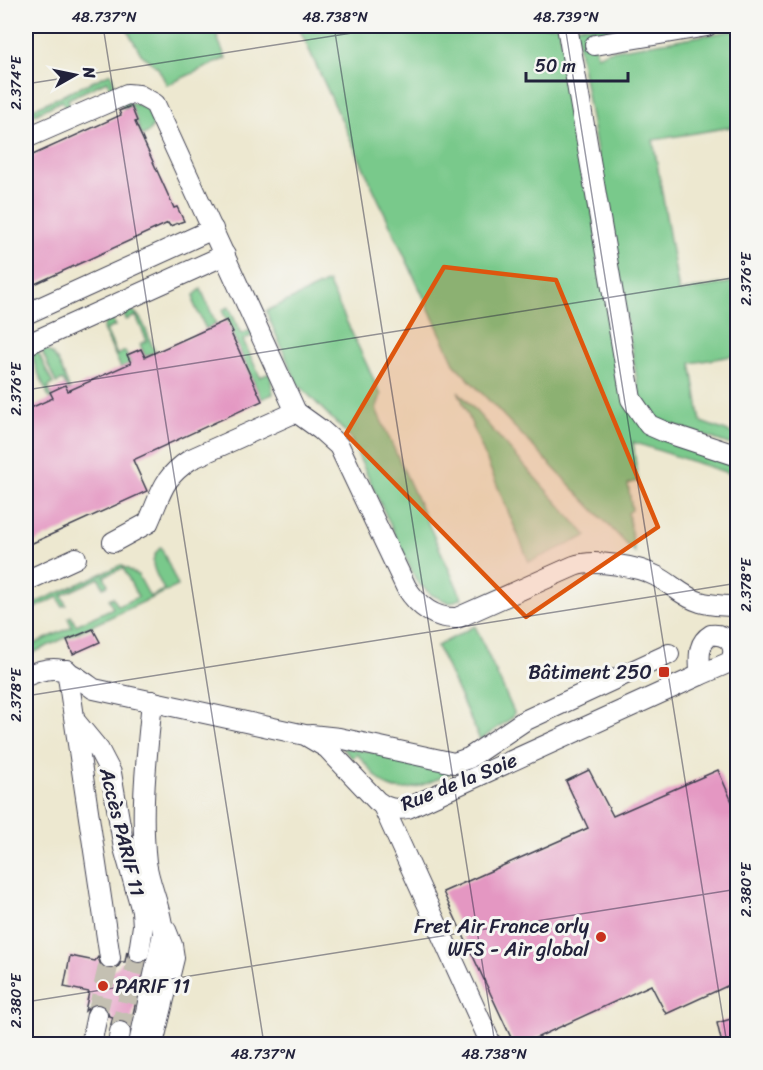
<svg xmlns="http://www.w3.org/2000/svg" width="763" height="1070" viewBox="0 0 763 1070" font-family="Sriracha,sans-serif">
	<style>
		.green { fill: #79c98b; stroke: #4e7663; stroke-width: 1.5 }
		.building { fill: #e497c2 }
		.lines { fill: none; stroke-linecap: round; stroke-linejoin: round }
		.minor-tunnel { stroke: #c4c0b2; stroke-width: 20; stroke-dasharray: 20 10; stroke-linecap: butt }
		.minor-casing { stroke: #404051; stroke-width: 22 }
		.minor { stroke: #fff; stroke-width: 20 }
		.marked { fill: #de560e; fill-opacity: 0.2; stroke: #de560e; stroke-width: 4.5; stroke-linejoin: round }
		.ticks { fill: none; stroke: #22223b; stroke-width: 1.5; stroke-opacity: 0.45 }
		.poi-dot { fill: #c8321e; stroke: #f6f6f2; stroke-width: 2 }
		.labels { text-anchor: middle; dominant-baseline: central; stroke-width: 6; stroke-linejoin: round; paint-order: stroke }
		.poi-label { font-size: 20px; fill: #22223b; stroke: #f6f6f2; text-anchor: end }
		.street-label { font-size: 20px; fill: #22223b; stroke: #f6f6f2 }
		.neatline { fill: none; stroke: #22223b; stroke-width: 2 }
		.ticks-label { font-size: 15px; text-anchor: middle; fill: #22223b }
	</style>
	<rect width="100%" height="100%" fill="#f6f6f2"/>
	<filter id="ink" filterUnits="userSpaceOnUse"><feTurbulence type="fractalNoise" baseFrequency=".0167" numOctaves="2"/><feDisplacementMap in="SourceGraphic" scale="12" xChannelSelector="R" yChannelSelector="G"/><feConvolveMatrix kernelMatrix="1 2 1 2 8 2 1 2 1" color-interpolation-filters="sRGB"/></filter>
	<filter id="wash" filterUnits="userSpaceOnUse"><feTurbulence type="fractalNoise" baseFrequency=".008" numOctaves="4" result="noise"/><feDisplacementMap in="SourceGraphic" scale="24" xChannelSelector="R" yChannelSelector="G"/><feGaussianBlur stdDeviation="1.35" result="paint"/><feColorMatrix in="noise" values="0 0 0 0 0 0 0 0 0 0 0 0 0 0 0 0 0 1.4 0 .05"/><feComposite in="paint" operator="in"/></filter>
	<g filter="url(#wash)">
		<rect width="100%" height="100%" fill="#ede8d0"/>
		<g class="green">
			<path d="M125 26H237L216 35 226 58 167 85 158 68 141 54Z"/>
			<path d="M298 26H559L628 406 737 463V476L633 442 638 481 628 484 632 510 628 513 635 553 455 365Z"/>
			<path d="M575 26H661L594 38 597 56 609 51 737 30V126L653 140 679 292 737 281V355L691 363 701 422 737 435V447L657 419 640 397Z"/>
			<path d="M111 73 114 84 111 91 107 81 68 99 71 109 67 111 62 101 26 118V112Z"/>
			<path d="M124 101 146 107 154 124 149 132 142 136 131 106 124 108 121 102Z"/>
			<path d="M328 282 381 395 376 409 462 598 450 603 432 595 417 582 349 436 297 383 266 311Z"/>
			<path d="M201 289 216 324 206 329 194 304V295Z"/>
			<path d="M229 307 241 334 251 330 253 335 243 340 260 377 270 373 273 394 261 399 222 310Z"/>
			<path d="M131 310C144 316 149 340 155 352L145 357 140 344 147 341 136 316 126 320 122 311Z"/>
			<path d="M111 316 115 326 106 330 117 355 125 351 131 363 121 368 103 329 106 320Z"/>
			<path d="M41 349C57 348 64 377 70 390L68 391 63 380 56 383Z"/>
			<path d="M37 350 53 384 48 387 53 398 50 399 35 366 33 356Z"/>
			<path d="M458 391 587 536 529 562Z"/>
			<path d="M161 547 178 586 26 656V648L30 646 26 637 30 635 34 644 72 627 68 618 71 616 76 625 113 608 109 599 113 597 118 606 138 597 123 568 104 576 108 585 103 587 99 578 62 595 66 605 62 606 58 597 26 612V607L121 565 138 575 150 597 164 590C157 574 145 562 161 547Z"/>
			<path d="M475 626 514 712 513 717 480 740 437 646Z"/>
			<path d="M341 747 464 766C445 775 408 797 389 787 379 783 365 762 357 754L352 758Z"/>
		</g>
		<g id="blocks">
			<g class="building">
				<path d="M131 106 137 121 135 122 174 208 177 207 184 221 170 226 168 223 26 288V158L121 115 119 111Z"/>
				<path d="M227 320 233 332 231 333 262 401 133 460 147 491 26 546V410L53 398 50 392 65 385 68 391 131 363 127 355 141 349 145 357Z"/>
				<path d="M93 629 100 642 73 654 67 640Z"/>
				<path d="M589 770 613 816 718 770 733 804 738 801V981L666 1014 651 985 523 1044H514L443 892 588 828 566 781Z"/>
				<path d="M127 951 128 957 132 962 138 964 145 962 130 1027 121 1020 111 1024 113 1017 109 1016 105 1006 100 1003 93 1004 85 1011 89 992 64 987 70 956 95 961 98 957 101 966 111 970 118 967 121 962H125Z"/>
				<path d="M738 1017V1044H722L717 1023Z"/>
			</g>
		</g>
	</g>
	<g filter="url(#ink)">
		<use href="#blocks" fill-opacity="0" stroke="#404051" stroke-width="1.5"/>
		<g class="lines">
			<g class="minor-tunnel">
				<path d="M97 1015 110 958"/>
				<path d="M120 1032 139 952"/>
			</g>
			<g class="minor-casing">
				<g id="minor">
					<path d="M567 26 631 399 649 425 665 432 738 456"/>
					<path d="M595 45 707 26"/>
					<path d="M26 138 127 94 139 95 155 104 296 412"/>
					<path d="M26 314 213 229"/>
					<path d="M26 345 225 255"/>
					<path d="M113 542 148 523C162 493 161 479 191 459L296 412 321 430 339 446 406 587C418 606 434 619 457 618L574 566C593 559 638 566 656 576 672 584 683 597 700 602 712 606 725 605 738 607"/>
					<path d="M26 581 76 558"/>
					<path d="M711 635C728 633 739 647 730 662L700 675C700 659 696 644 711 635Z"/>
					<path d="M67 670 110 958"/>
					<path d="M26 676C58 662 67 670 94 689L305 735 327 748 377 801C387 809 395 810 408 808L700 675"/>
					<path d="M75 721 99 750 111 773 124 848 142 911 143 926 139 952"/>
					<path d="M311 735 339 738 454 763 469 758 524 721 669 654"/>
					<path d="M383 806 491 1044"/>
					<path d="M91 1044 97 1015"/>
					<path d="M118 1044 120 1032"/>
					<path d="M139 1044 163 934C162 909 149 886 146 862 140 808 147 755 152 701"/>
					<path d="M153 1044 174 958 172 945 166 930"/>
				</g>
			</g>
			<use href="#minor" class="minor"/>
		</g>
	</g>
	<path class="marked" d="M444 267 556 280 658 527 526 617 346 434Z"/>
	<path class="ticks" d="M103 26 264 1044M334 26 495 1044M565 26 727 1044M26 84 397 26M26 390 738 277M26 696 738 583M26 998 33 1044M26 1002 738 889"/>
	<g class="poi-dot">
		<rect x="658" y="666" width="12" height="12" rx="3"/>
		<circle cx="601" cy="937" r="6"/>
		<circle cx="103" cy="986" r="6"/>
	</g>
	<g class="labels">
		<g class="poi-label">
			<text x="652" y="672">Bâtiment 250</text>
			<text x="589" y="926">Fret Air France orly<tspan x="589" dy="23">WFS - Air global</tspan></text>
			<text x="115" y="986" text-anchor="start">PARIF 11</text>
		</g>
		<g class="street-label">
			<text transform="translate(459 782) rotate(-22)">Rue de la Soie</text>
			<text transform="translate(122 832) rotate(76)">Accès PARIF 11</text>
		</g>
	</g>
	<rect width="763" height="1070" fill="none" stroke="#f6f6f2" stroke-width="66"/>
	<g transform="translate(75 75) rotate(81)" stroke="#f6f6f2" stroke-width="4.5" paint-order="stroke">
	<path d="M0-4.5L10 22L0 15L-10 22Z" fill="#22223b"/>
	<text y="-9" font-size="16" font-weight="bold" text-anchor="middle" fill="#22223b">N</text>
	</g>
	<path d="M526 72v9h102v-9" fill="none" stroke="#22223b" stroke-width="3"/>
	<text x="535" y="72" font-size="18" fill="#22223b" stroke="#f6f6f2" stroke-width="4.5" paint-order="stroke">50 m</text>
	<rect x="33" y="33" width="697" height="1004" class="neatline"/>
	<g class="ticks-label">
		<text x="104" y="22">48.737°N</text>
		<text x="335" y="22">48.738°N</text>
		<text x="566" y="22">48.739°N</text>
		<text transform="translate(16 83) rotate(-90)" y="5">2.374°E</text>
		<text transform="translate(746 279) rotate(-90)" y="5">2.376°E</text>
		<text transform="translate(16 389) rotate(-90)" y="5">2.376°E</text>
		<text transform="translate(746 585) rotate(-90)" y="5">2.378°E</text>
		<text transform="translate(16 695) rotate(-90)" y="5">2.378°E</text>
		<text transform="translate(746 890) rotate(-90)" y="5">2.380°E</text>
		<text transform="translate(16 1001) rotate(-90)" y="5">2.380°E</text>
		<text x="263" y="1059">48.737°N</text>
		<text x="494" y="1059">48.738°N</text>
	</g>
</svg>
